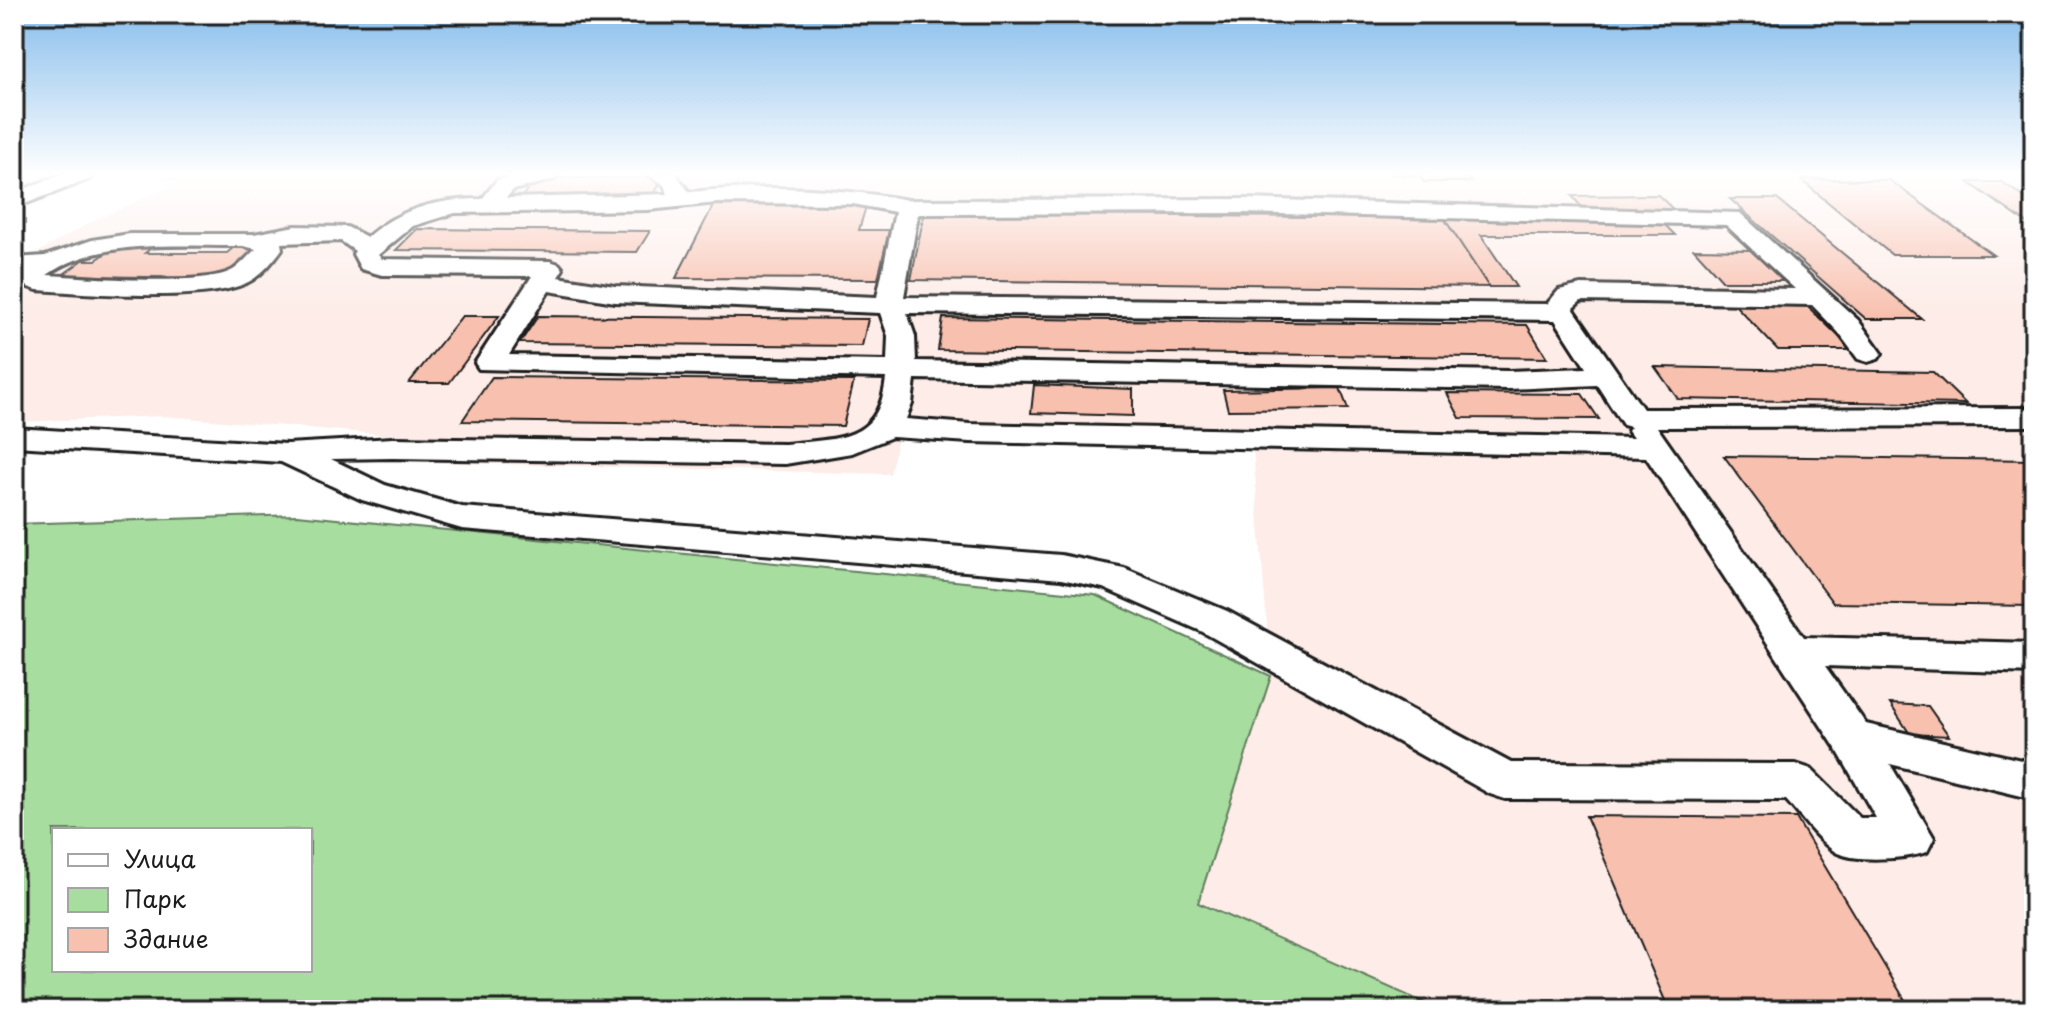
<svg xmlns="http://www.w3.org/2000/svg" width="2048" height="1024" viewBox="0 0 2048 1024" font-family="'Playpen Sans',sans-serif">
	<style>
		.built { fill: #fdece7 }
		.green { fill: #a7dd9f; stroke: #627c5e; stroke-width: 2; fill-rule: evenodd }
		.building { fill: #f8c0ae; stroke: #1c1c1c; stroke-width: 2 }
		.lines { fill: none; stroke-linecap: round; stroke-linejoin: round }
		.minor-casing { stroke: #1c1c1c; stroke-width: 6 }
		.minor { fill: #fff; fill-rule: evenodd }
	</style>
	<rect width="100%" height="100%" fill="#fff"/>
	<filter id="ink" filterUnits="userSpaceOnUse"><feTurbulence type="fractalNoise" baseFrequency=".0125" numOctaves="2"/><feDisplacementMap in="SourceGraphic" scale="16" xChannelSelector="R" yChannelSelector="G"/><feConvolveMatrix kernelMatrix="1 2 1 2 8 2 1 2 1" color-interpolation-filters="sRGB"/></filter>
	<g filter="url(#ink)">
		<path class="built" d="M150 174H2034V1010H1441L1198 902 1271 676 1253 448 899 434 890 474 384 461 402 436 164 416 14 422V266L89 223 178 183Z"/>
		<path class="green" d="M297 515 1095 595 1271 676 1198 903 1441 1010H14V524ZM54 830H310V970H54Z"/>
		<g class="building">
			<path d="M1391 174H1465L1471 182H1424L1420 176Z"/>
			<path d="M663 177 652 198 520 199 536 178Z"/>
			<path d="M1800 179 1889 180 1993 255H1892Z"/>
			<path d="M1968 182H2002L2034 204V228Z"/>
			<path d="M1658 195 1673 209 1584 210 1572 196Z"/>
			<path d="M1730 199H1777L1922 319H1866Z"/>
			<path d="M715 202 867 203 859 230H889L878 279 676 278Z"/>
			<path d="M924 214 1444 218 1489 287 911 280Z"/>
			<path d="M1444 218H1658L1675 235H1481L1516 287H1489Z"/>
			<path d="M417 229 650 231 637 252 396 250Z"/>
			<path d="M118 245H155L145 253H227L234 247 264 248 230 278 61 276 83 260H96Z"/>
			<path d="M1694 249 1751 250 1783 281H1723Z"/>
			<path d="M1734 304H1805L1853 350H1778Z"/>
			<path d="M462 316H499L449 383H409Z"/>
			<path d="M538 316 868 319 862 346 520 343Z"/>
			<path d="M943 318 1527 325 1547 358 938 350Z"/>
			<path d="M1655 367 1933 372 1966 404 1678 399Z"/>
			<path d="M492 377 854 381 843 426 462 421Z"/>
			<path d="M1034 385 1133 389V416L1031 413Z"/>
			<path d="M1340 388 1348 409 1228 410 1223 390Z"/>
			<path d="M1447 393 1582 394 1599 419 1460 418Z"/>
			<path d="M1724 456 2034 460V606L1833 603Z"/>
			<path d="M1890 704 1928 706 1949 736 1910 734Z"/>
			<path d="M1586 816 1796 818 1911 1010H1669Z"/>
		</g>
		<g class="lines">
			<g class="minor-casing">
				<g id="minor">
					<path d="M62 174H93L90 179 14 208V193Z"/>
					<path d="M521 174H558L555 179 513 190 506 198 668 194 664 185 648 174H676L689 192C762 185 837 187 908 200L1245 199 1740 213 1858 320 1882 353 1878 359 1868 362 1858 359 1838 332 1812 305 1581 301 1573 308 1643 409 2034 408V426L1657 427 1804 637 2034 643V673L1825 666 1866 724 2034 763V799L1890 764 1934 838 1927 852C1907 859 1852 863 1834 851 1816 839 1800 815 1786 800L1505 799 1490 794 1201 631 1103 588 1061 579 462 529 362 500 281 462 14 446V428L287 444 393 438 785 444C839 438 879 443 886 378L479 369 475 363 532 276 382 275 361 269 353 254 355 251 341 241 281 243 282 249C275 259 263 273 252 280 215 304 84 293 37 290L28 287 20 279 22 273 14 274V258L45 256 92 240 130 234H254L295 226 347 227 367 237C400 208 439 199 482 199L497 180ZM717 203 853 204 895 212 877 297 615 286 558 277 563 269 559 264 550 261 382 259 378 255 413 226 455 213 648 210ZM1245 213 1726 225 1795 289 1581 285 1559 290 1547 304 904 297 918 214ZM243 246 256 249C249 255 241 265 233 270 203 287 85 277 47 275 101 237 181 247 243 246ZM549 291 615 302 880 313 888 336 887 361 509 355ZM907 313 1555 320 1586 368 1508 371 916 361 915 336ZM915 379 1508 389 1597 385 1623 425 1631 427 1628 431 1633 438 970 424 906 419 912 404ZM892 437 970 442 1646 457 1837 750 1876 818H1860L1811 769 1796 764 1511 763 1227 611 1124 568 1061 555 462 507 385 485 331 459 393 458 785 464 852 453Z"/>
				</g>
			</g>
			<use href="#minor" class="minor"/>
		</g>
	</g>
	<linearGradient id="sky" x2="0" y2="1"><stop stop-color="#85bceb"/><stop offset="0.55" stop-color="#fff"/><stop offset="1" stop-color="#fff" stop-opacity="0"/></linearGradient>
	<rect width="2048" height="317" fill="url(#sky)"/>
	<rect width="2048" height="1024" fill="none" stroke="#fff" stroke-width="48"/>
	<rect x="24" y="24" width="2000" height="976" fill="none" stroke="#1c1c1c" stroke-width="3" filter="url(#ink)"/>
	<rect x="52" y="828" width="260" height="144" fill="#ffffff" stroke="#a4a4a4" stroke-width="2"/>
	<rect x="68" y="854" width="40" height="12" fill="#ffffff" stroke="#a4a4a4" stroke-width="2"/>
	<text x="124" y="868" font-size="24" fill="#1c1c1c">Улица</text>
	<rect x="68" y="888" width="40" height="24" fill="#a7dd9f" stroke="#a4a4a4" stroke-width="2"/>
	<text x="124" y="908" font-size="24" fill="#1c1c1c">Парк</text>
	<rect x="68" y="928" width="40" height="24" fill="#f8c0ae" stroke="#a4a4a4" stroke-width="2"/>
	<text x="124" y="948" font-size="24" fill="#1c1c1c">Здание</text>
</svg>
